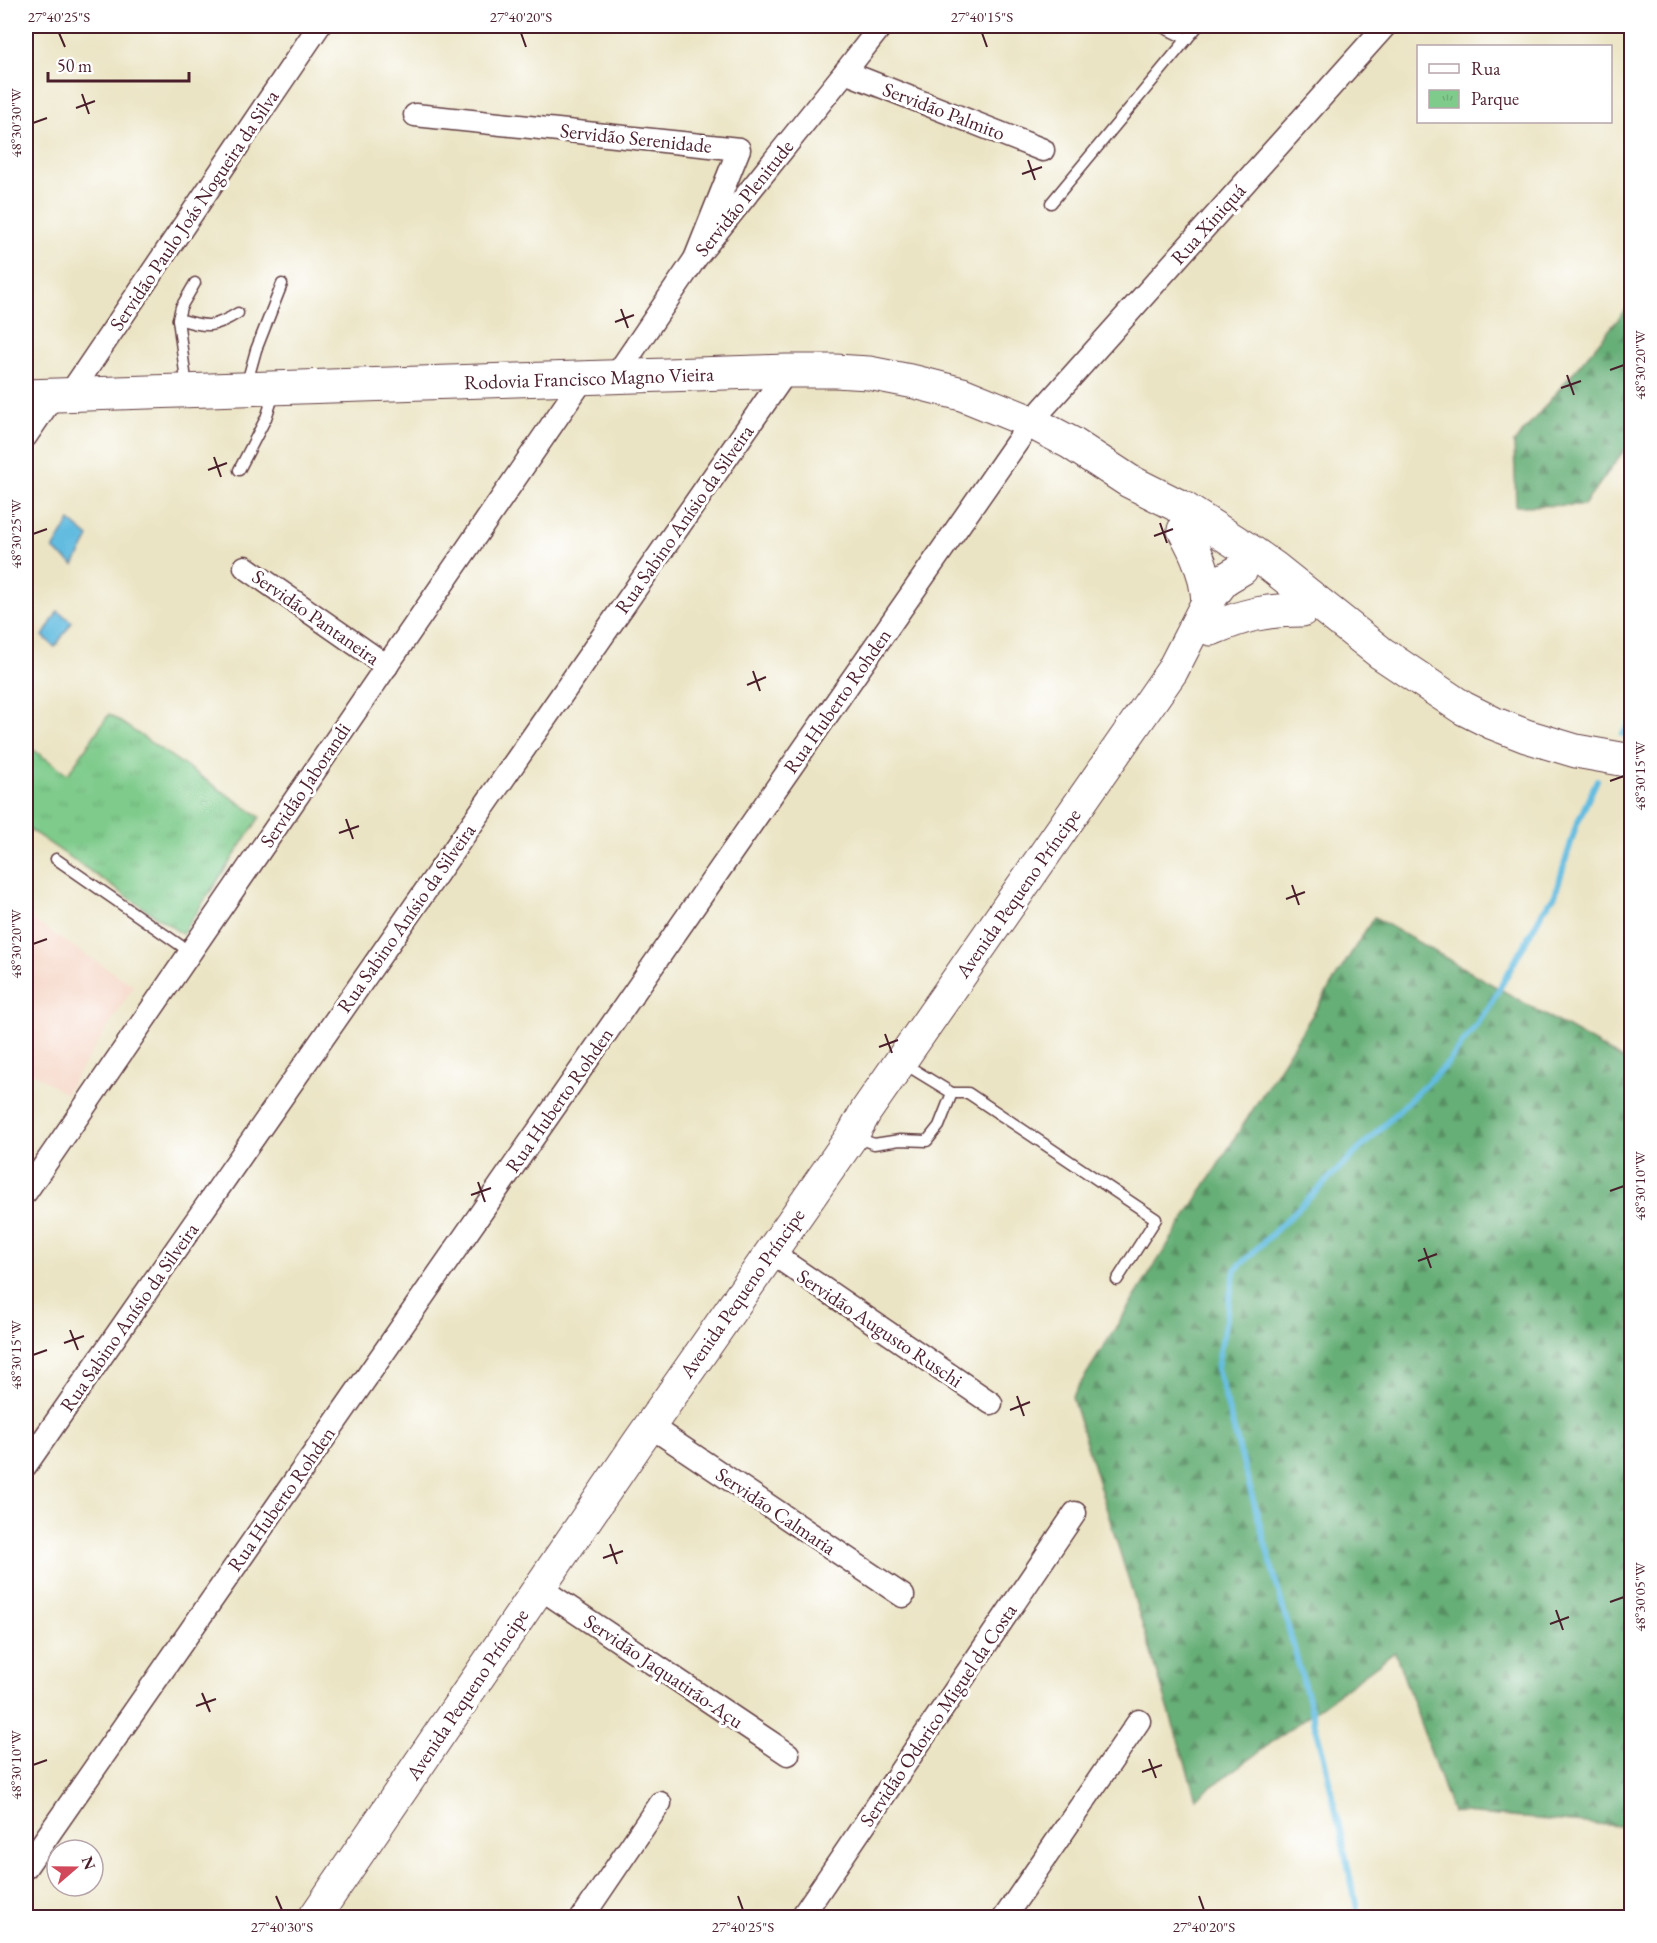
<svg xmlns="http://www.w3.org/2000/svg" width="1657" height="1943" viewBox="0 0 1657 1943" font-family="'EB Garamond',serif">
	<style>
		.built { fill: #f5d3c2 }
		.forest { fill: url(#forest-firs); stroke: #586751; stroke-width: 1.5 }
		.park { fill: url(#park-tufts); stroke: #64755b; stroke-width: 1.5 }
		.water { fill: #62bce0; stroke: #566e86; stroke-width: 1.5 }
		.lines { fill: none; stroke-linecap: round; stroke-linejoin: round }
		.stream { stroke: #62bce0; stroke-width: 6 }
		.lane-casing { stroke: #623d42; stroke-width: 13 }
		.street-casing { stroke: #623d42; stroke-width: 25 }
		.secondary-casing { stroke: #623d42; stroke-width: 34 }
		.primary-casing { stroke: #623d42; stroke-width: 35 }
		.lane { stroke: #fff; stroke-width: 10 }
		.street { stroke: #fff; stroke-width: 22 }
		.secondary { stroke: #fff; stroke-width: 32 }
		.primary { stroke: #fff; stroke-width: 33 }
		.ticks { fill: none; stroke: #4a1f2b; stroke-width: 2 }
		.labels { text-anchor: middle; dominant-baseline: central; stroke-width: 6; stroke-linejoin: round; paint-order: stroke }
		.street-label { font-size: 20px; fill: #4a1f2b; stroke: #fff }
		.neatline { fill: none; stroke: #4a1f2b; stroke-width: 2 }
		.ticks-label { font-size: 15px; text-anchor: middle; fill: #4a1f2b }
	</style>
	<defs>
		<pattern id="forest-firs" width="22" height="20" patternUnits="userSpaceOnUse" patternTransform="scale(1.5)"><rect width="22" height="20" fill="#66af77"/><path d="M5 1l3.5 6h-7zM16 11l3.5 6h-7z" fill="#568e62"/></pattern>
		<pattern id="park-tufts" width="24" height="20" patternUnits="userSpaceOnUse" patternTransform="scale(1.5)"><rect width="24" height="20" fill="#7ecb8b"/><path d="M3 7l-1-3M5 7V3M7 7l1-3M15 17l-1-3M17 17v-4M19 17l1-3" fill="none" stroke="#6eae78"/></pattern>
	</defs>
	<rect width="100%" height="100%" fill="#fff"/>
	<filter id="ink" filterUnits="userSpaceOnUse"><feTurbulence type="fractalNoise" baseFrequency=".0167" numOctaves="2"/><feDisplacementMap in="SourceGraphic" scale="12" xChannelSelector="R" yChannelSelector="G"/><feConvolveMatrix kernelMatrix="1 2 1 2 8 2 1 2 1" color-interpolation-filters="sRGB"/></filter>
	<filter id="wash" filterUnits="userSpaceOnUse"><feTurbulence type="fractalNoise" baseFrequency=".008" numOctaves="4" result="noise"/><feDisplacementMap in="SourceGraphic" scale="24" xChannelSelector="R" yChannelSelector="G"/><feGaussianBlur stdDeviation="1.35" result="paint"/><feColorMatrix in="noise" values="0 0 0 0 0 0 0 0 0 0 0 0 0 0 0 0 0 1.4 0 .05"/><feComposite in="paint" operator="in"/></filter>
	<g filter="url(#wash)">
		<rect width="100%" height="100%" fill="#ebe4c4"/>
		<path class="built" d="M26 916 134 986 65 1094 26 1068Z"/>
		<g class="forest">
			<path d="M1631 304V441L1584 505 1516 506 1514 443Z"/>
			<path d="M1374 917 1631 1064V1827L1452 1812 1395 1652 1196 1798 1072 1397Z"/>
		</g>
		<path class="park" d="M109 714 260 817 182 934 26 827V745L68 774Z"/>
		<g class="water">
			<path d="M70 521 89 537 74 565 53 549Z"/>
			<path d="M58 611 72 622 55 647 43 636Z"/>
		</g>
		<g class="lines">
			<g class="stream">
				<path d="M1623 734 1632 721"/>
				<path d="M1359 1918 1324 1757 1217 1368 1235 1270 1448 1063 1488 1009 1543 911 1555 895 1576 826 1597 780"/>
			</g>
		</g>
	</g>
	<g filter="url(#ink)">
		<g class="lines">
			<g class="lane-casing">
				<g id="lane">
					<path d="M1160 26 1187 39 1198 26"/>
					<path d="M1051 203 1187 39"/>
					<path d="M178 319C207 327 212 329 238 313"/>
					<path d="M246 386 256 350 282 284"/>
					<path d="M187 388 178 319 181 307 195 283"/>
					<path d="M239 470 266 418 275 391"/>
					<path d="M56 859 190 952"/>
					<path d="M952 1093H968L1156 1219 1117 1280"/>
					<path d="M855 1137 874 1144 900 1140 927 1141 939 1126 952 1093 903 1063"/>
				</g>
			</g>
			<g class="street-casing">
				<g id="street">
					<path d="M845 72 1043 150"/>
					<path d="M415 115 739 149 695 259"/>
					<path d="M615 377 695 259 845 72 881 26"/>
					<path d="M69 395 319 26"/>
					<path d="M26 436 54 395"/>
					<path d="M245 567 387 666"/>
					<path d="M26 1192 584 378"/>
					<path d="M770 1252 991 1403"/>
					<path d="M650 1426 903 1596"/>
					<path d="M26 1465 787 371"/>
					<path d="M540 1588 788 1754"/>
					<path d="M26 1867 1031 422 1385 26"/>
					<path d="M582 1918 660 1803"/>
					<path d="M801 1918 1075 1513"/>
					<path d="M1004 1918 1139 1721"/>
				</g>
			</g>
			<g class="secondary-casing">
				<path id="secondary" d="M314 1918 638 1443 852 1136 866 1111 1172 671 1208 601 1225 579 1242 569"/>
			</g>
			<g class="primary-casing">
				<g id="primary">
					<path d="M26 396 787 371H835L869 373 915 382 962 394 1031 422 1071 443 1129 481 1183 508 1253 553 1273 567 1381 653 1463 708 1493 723 1526 736 1576 751 1632 761"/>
					<path d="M1184 530C1197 553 1206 574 1208 601"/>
					<path d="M1211 629C1245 615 1265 610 1302 610"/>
				</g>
			</g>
			<use href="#lane" class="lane"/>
			<use href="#street" class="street"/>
			<use href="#secondary" class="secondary"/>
			<use href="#primary" class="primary"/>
		</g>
	</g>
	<path class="ticks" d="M59 33 65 47M521 33 526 47M982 33 987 47M82 94 89 114M76 108 95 101M33 123 47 118M1028 160 1035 180M1022 174 1042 167M621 309 628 328M615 322 634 315M1610 370 1624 365M1567 375 1574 395M1561 388 1581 381M214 457 221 477M208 470 227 463M1160 523 1167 543M33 534 47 529M1154 536 1173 529M753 671 760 691M747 685 766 677M1610 781 1624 776M346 819 353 839M339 833 359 826M1292 885 1299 905M1286 899 1305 892M33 944 47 939M885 1034 892 1053M879 1047 898 1040M478 1182 485 1202M1610 1191 1624 1186M471 1195 491 1188M1424 1248 1431 1268M1418 1261 1437 1254M70 1330 78 1350M64 1343 84 1336M33 1355 47 1350M1017 1396 1024 1416M1010 1410 1030 1402M610 1544 617 1564M603 1558 623 1551M1610 1602 1624 1597M1556 1610 1563 1630M1550 1624 1569 1617M202 1693 210 1712M196 1706 216 1699M1149 1759 1156 1778M33 1765 47 1760M1142 1772 1162 1765M276 1896 282 1910M738 1896 743 1910M1199 1896 1204 1910"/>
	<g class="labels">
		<g class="street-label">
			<text transform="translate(944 111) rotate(21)">Servidão Palmito</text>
			<text transform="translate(636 138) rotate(6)">Servidão Serenidade</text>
			<text transform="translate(744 198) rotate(-51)">Servidão Plenitude</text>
			<text transform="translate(194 210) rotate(-56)">Servidão Paulo Joás Nogueira da Silva</text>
			<text transform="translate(1208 224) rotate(-48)">Rua Xiniquá</text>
			<text transform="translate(589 378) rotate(-2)">Rodovia Francisco Magno Vieira</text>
			<text transform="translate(684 519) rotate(-55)">Rua Sabino Anísio da Silveira</text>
			<text transform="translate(316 617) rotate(35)">Servidão Pantaneira</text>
			<text transform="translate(837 701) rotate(-55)">Rua Huberto Rohden</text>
			<text transform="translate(305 785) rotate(-56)">Servidão Jaborandi</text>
			<text transform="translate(1018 893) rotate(-55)">Avenida Pequeno Príncipe</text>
			<text transform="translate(406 918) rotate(-55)">Rua Sabino Anísio da Silveira</text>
			<text transform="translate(559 1100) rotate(-55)">Rua Huberto Rohden</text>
			<text transform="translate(742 1293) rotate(-55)">Avenida Pequeno Príncipe</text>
			<text transform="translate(129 1317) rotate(-55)">Rua Sabino Anísio da Silveira</text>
			<text transform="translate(880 1328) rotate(34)">Servidão Augusto Ruschi</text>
			<text transform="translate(281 1499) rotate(-55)">Rua Huberto Rohden</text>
			<text transform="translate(776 1511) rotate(34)">Servidão Calmaria</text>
			<text transform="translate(664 1671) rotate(34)">Servidão Jaquatirão-Açu</text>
			<text transform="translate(467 1694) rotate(-56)">Avenida Pequeno Príncipe</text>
			<text transform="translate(938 1715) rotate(-56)">Servidão Odorico Miguel da Costa</text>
		</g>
	</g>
	<rect width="1657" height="1943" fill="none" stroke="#fff" stroke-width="66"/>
	<rect x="1417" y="45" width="195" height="78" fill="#ffffff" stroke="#b7a5aa" stroke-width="1.5"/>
	<rect x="1429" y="64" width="30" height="9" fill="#ffffff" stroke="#b7a5aa" stroke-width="1.5"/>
	<text x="1471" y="75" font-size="18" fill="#4a1f2b">Rua</text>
	<rect x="1429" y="90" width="30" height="18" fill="url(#park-tufts)" stroke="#b7a5aa" stroke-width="1.5"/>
	<text x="1471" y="105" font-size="18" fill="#4a1f2b">Parque</text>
	<g transform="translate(75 1868) rotate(70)"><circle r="28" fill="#ffffff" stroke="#b7a5aa" stroke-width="1.5"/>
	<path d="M0-4.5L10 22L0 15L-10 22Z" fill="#d1495b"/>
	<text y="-9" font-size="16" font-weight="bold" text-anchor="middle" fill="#4a1f2b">N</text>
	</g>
	<path d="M48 72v9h141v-9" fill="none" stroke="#4a1f2b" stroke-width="3"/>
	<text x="57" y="72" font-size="18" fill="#4a1f2b" stroke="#ffffff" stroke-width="4.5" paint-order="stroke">50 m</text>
	<rect x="33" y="33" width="1591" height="1877" class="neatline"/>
	<g class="ticks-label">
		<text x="59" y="22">27°40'25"S</text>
		<text x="521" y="22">27°40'20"S</text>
		<text x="982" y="22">27°40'15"S</text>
		<text transform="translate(16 123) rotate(-90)" y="5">48°30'30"W</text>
		<text transform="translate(1640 365) rotate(-90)" y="5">48°30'20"W</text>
		<text transform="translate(16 534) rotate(-90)" y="5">48°30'25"W</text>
		<text transform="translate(1640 776) rotate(-90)" y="5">48°30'15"W</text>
		<text transform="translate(16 944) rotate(-90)" y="5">48°30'20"W</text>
		<text transform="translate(1640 1186) rotate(-90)" y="5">48°30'10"W</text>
		<text transform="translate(16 1355) rotate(-90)" y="5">48°30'15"W</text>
		<text transform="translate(1640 1597) rotate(-90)" y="5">48°30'05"W</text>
		<text transform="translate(16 1765) rotate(-90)" y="5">48°30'10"W</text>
		<text x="282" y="1932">27°40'30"S</text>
		<text x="743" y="1932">27°40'25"S</text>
		<text x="1204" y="1932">27°40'20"S</text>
	</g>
</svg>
